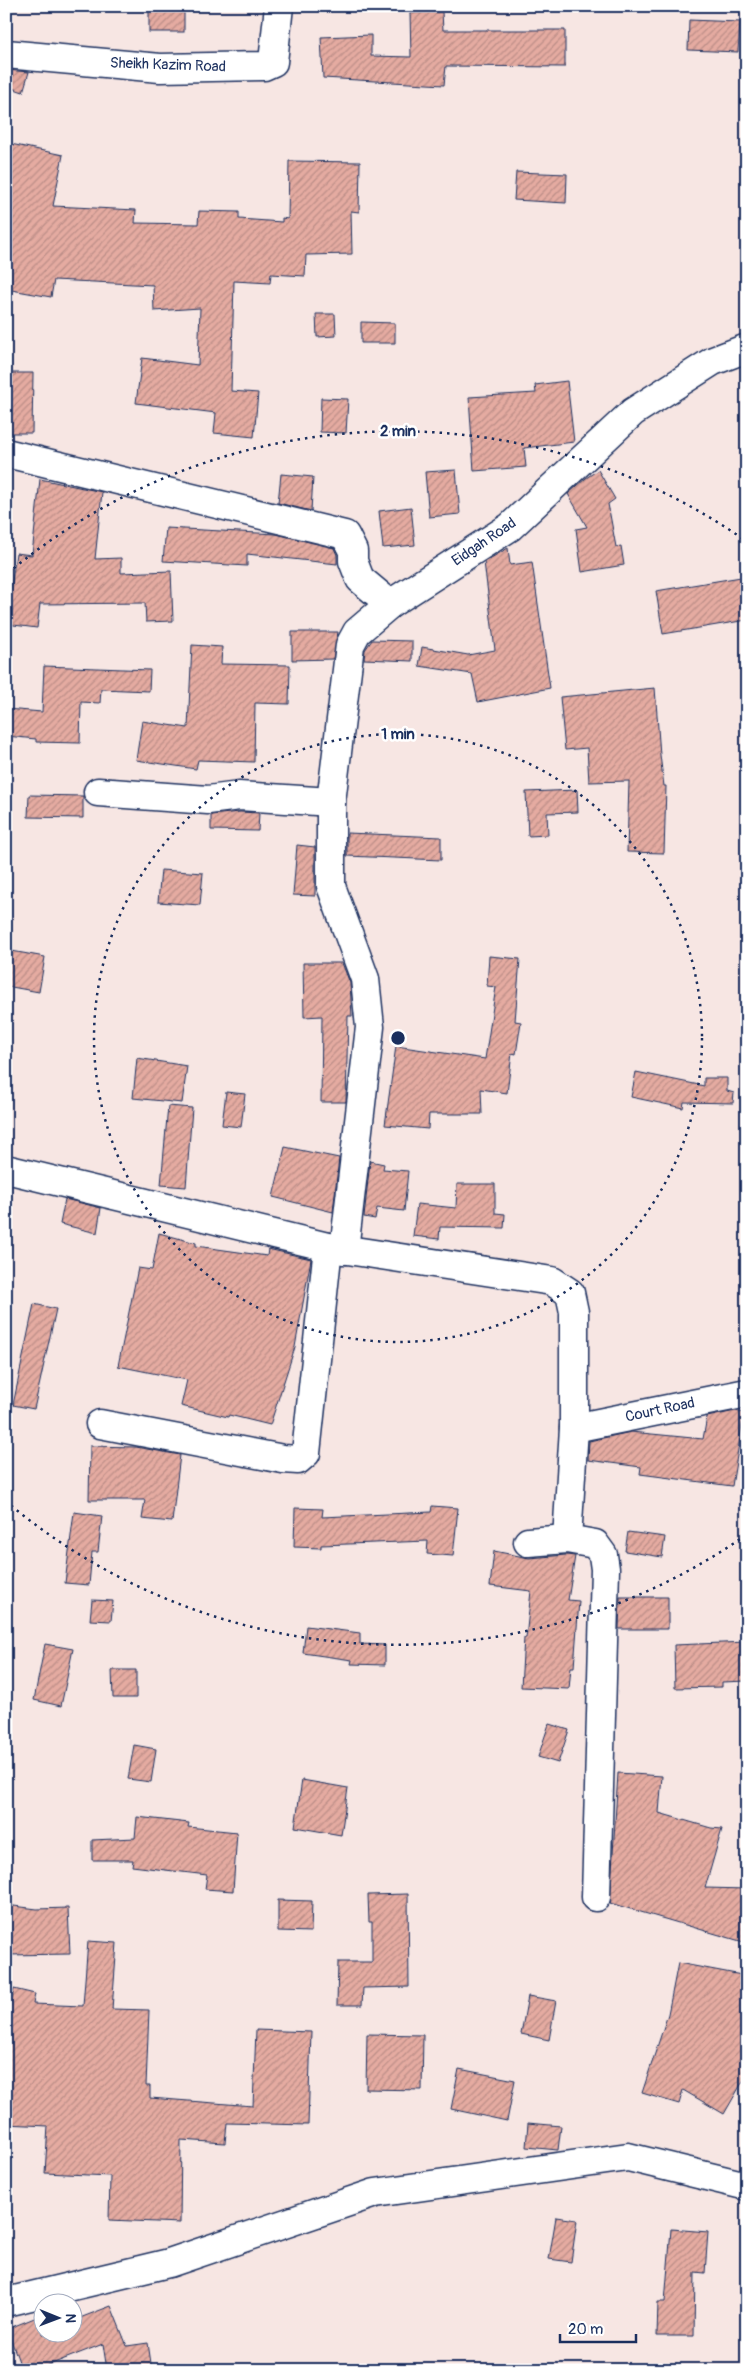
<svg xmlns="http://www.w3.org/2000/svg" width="753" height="2376" viewBox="0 0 753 2376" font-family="Pangolin,sans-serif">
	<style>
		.building { fill: url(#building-hatch); stroke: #1b2f5e }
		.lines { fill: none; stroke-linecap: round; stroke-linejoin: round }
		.minor-casing { stroke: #1b2f5e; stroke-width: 31 }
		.minor { stroke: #fff; stroke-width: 28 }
		.ring { fill: none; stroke: #1b2f5e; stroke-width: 2.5; stroke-dasharray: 2.5 5 }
		.labels { text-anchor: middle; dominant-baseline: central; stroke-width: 5; stroke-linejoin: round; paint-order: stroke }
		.street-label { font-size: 15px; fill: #1b2f5e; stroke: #fff }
		.centre { fill: #1b2f5e; stroke: #fff; stroke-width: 2.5 }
		.ring-label { font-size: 15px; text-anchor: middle; font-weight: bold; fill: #1b2f5e; stroke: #fff; stroke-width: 5; stroke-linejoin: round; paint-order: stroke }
	</style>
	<defs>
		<pattern id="building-hatch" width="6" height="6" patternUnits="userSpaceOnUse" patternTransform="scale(1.25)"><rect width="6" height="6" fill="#e5aba1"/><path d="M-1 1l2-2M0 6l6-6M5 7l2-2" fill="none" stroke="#b98c86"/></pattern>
	</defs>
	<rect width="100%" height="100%" fill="#f7e6e3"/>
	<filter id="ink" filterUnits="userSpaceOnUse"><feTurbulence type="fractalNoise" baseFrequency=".02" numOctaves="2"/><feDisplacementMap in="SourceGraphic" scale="10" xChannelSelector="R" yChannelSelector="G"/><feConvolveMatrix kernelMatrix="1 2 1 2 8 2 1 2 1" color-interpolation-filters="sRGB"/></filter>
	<g filter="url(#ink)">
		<g class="building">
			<rect x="149" y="6" width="35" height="26"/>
			<path d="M442 12 443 30H565V67L446 66 444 85 323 78 321 37 371 35V56L411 57 410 13Z"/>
			<path d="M689 20 740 22 738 52 688 50Z"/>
			<path d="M6 70 29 72 23 92 6 86Z"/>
			<path d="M6 143 63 155 53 206 136 210 135 223 198 224 199 211 239 212V219L282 222V218L288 219 289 161 360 162 359 212 351 211 352 254 306 255 305 276 271 274 270 283 234 281 231 391 258 393 254 437 214 433 216 413 136 403 142 358 198 365 200 308 154 311 153 285 54 280 51 297 6 289Z"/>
			<path d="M516 172 567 174 566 203 514 200Z"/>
			<path d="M316 314H335L336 336 317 337Z"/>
			<path d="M361 322 395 323V343H361Z"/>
			<path d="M6 373H33L32 433H6Z"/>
			<path d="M567 381 574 442 524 448 526 467 474 471 469 397 536 393 535 385Z"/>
			<path d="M321 398 348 399 346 433 320 432Z"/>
			<path d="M456 470 460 514 429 517 425 472Z"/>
			<path d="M598 470 615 499 608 504 616 547 621 546 624 565 582 572 576 529 587 527 568 494 586 478Z"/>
			<path d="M281 474 313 477 311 511 278 503Z"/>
			<path d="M40 479 102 492 95 559 121 558V573L171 571 173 621 146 622 145 603 40 604 37 628 6 624 16 553 32 555Z"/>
			<path d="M411 507 415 545 383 548 379 511Z"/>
			<path d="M166 528 276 534 334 548 337 555V564L247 554V566L163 561Z"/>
			<path d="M508 548 510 565 532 562 550 688 478 702 472 674 419 666 422 647 468 655 495 650 484 562Z"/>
			<path d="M747 576V620L663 634 656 591Z"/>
			<path d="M292 632H338L333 659 292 660Z"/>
			<path d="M372 640 412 641V661L364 659 365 650Z"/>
			<path d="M192 645 222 647 221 664 290 665 289 704 255 703 254 762 198 760 196 769 136 760 142 721 188 728Z"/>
			<path d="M44 666 150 670 149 691 101 689 100 703 81 702 80 743 36 742V739L6 736V709L42 712Z"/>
			<path d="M655 688 660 755 664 786H666L664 853 627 852 629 781 589 782 587 748 565 750 560 697Z"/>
			<path d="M577 790 578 812 547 813 548 835 528 836 526 792Z"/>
			<path d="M29 795 83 796V818L28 817Z"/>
			<path d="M240 812 259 813 258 831 211 830V815Z"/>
			<path d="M347 833 441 837V860L347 856Z"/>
			<path d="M297 845 315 847V896L293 895Z"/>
			<path d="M161 870 203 873 200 905 158 902Z"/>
			<path d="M6 950 45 957 39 992 6 986Z"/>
			<path d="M489 956 520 959 515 1021 521 1022 516 1054 512 1053 507 1093 481 1089 482 1114H429L428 1129 385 1125 396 1046 485 1059 496 987 487 986Z"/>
			<path d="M303 963H342L350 983 352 1016H348L346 1102H321L322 1016 304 1017Z"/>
			<path d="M137 1058 187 1066 182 1103 133 1098Z"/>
			<path d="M636 1072 704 1086V1078H727V1091L734 1093 733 1103 684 1102 683 1108 631 1097Z"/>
			<path d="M226 1092 245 1094 241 1127 222 1125Z"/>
			<path d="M168 1106 192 1108 186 1187 161 1185Z"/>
			<path d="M285 1147 339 1158 333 1212 273 1197Z"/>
			<path d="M370 1161 384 1164 383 1169 408 1171 404 1211 377 1208 375 1219 364 1217Z"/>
			<path d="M457 1184H495V1213L505 1214 504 1228 440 1227 439 1239 413 1236 417 1204 456 1208Z"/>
			<path d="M65 1199 101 1208 97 1233 60 1224Z"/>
			<path d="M159 1233 196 1243V1246L267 1256 268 1249 311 1259 295 1347 270 1425 229 1415 228 1417 181 1406 187 1380 118 1366 138 1268 152 1270Z"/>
			<path d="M34 1304 56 1309 34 1409 13 1405Z"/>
			<path d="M735 1411 744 1413 732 1486 640 1474 641 1467 588 1460 589 1441 631 1432 703 1439 707 1417Z"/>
			<path d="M90 1446 136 1447 180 1455 172 1522 142 1519 145 1500H89Z"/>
			<path d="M432 1506 458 1508 453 1556 427 1554 428 1541 321 1545V1548L294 1547 295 1508 323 1509 322 1517 431 1512Z"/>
			<path d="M74 1512 102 1516 98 1552H92L89 1585 65 1583Z"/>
			<path d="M628 1532 665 1537 662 1557 625 1551Z"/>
			<path d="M494 1551 529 1558 566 1555 575 1556 568 1600 579 1601 574 1667H571L569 1689 521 1687 524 1638H526L531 1591 490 1586Z"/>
			<path d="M620 1597H668V1629H619Z"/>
			<path d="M92 1600 113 1601 111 1621 90 1620Z"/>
			<path d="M306 1626 360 1633V1644L385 1645V1665L351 1664 352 1660 303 1653Z"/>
			<path d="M747 1642V1681L722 1682V1687L675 1688 674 1645Z"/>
			<path d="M45 1644 73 1649 61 1706 34 1700Z"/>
			<path d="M112 1670H136V1698H113Z"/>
			<path d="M549 1724 569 1730 558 1763 538 1757Z"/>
			<path d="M134 1745 156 1749 151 1782 128 1779Z"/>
			<path d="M618 1773 662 1776 659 1813 711 1828 722 1829 705 1888 747 1889V1943L610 1903Z"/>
			<path d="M302 1780 348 1788 341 1835 295 1827Z"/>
			<path d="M137 1817 189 1823 188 1827 237 1832 233 1891 205 1889 207 1875 132 1866 133 1860H92V1840L135 1838Z"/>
			<path d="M408 1894 409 1987 363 1988 362 2005H337L338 1962H372V1922H369L368 1895Z"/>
			<path d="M278 1900 312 1901 311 1932 278 1931Z"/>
			<path d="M6 1905 37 1909 68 1908 70 1954 6 1955Z"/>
			<path d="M88 1941 117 1943 112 2009 149 2010 146 2086H150V2098L253 2106 256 2030 311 2032 308 2125 227 2123 225 2143 181 2140 180 2223 109 2220 110 2176 45 2173 48 2126 6 2124V2023L14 1989 35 1994 33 2004 83 2006Z"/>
			<path d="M678 1963 747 1976V2033L744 2055 747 2057V2074L724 2114 683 2090 679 2104 642 2093 668 2014Z"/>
			<path d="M528 1996 556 2001 549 2040 521 2034Z"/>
			<path d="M367 2034 423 2035 422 2090 366 2089Z"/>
			<path d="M459 2069 515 2080 507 2121 451 2109Z"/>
			<path d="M528 2123 561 2126 558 2150 526 2147Z"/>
			<path d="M556 2217 577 2220 571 2262 549 2259Z"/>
			<path d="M671 2229 708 2232 705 2273 695 2272 694 2336H657L658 2302H665Z"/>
			<path d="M111 2306 127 2346 148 2343 152 2370H107L103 2344 36 2370H22L7 2329 42 2315V2334H72V2321Z"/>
		</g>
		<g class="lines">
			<g class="minor-casing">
				<g id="minor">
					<path d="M6 54 160 68 264 66 273 62 279 6"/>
					<path d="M6 453 345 535 353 551V561L360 579 390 604"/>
					<path d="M98 792 208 800 239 796 331 802"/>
					<path d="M6 1169 328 1247 552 1281 570 1293 574 1312V1428L567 1539"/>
					<path d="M344 1250 370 1027 365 979 331 886V802L350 645 357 632 390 604 510 527 633 412 713 361 747 348"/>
					<path d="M100 1424 283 1459 298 1460 306 1453 328 1247"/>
					<path d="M574 1428 747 1393"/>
					<path d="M528 1542 567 1539 595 1544 603 1555 605 1569 596 1897"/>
					<path d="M6 2302 169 2263 375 2193 628 2157 747 2186"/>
				</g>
			</g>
			<use href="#minor" class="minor"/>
		</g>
	</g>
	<g class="ring">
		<circle cx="398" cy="1038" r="304"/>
		<path d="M746 1535A607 607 0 0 1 8 1503M8 573A607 607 0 0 1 746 541"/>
	</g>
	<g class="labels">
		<g class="street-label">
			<text transform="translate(168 65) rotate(2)">Sheikh Kazim Road</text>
			<text transform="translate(484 542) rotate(-34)">Eidgah Road</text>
			<text transform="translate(660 1410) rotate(-12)">Court Road</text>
		</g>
	</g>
	<circle cx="398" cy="1038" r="8" class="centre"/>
	<g class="ring-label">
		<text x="398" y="436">2 min</text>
		<text x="398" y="739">1 min</text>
	</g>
	<rect width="753" height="2376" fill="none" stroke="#fff" stroke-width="25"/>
	<rect x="12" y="12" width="728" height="2351" fill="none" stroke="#1b2f5e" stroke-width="2" filter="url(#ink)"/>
	<g transform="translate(58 2318) rotate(91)"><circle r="24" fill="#ffffff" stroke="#a4acbf"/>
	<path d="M0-4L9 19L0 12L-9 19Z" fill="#1b2f5e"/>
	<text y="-8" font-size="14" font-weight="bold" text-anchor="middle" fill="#1b2f5e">N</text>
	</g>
	<path d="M560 2334v8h76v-8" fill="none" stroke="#1b2f5e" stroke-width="2.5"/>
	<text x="568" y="2334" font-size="15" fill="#1b2f5e" stroke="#ffffff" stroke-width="4" paint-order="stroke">20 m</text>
</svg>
